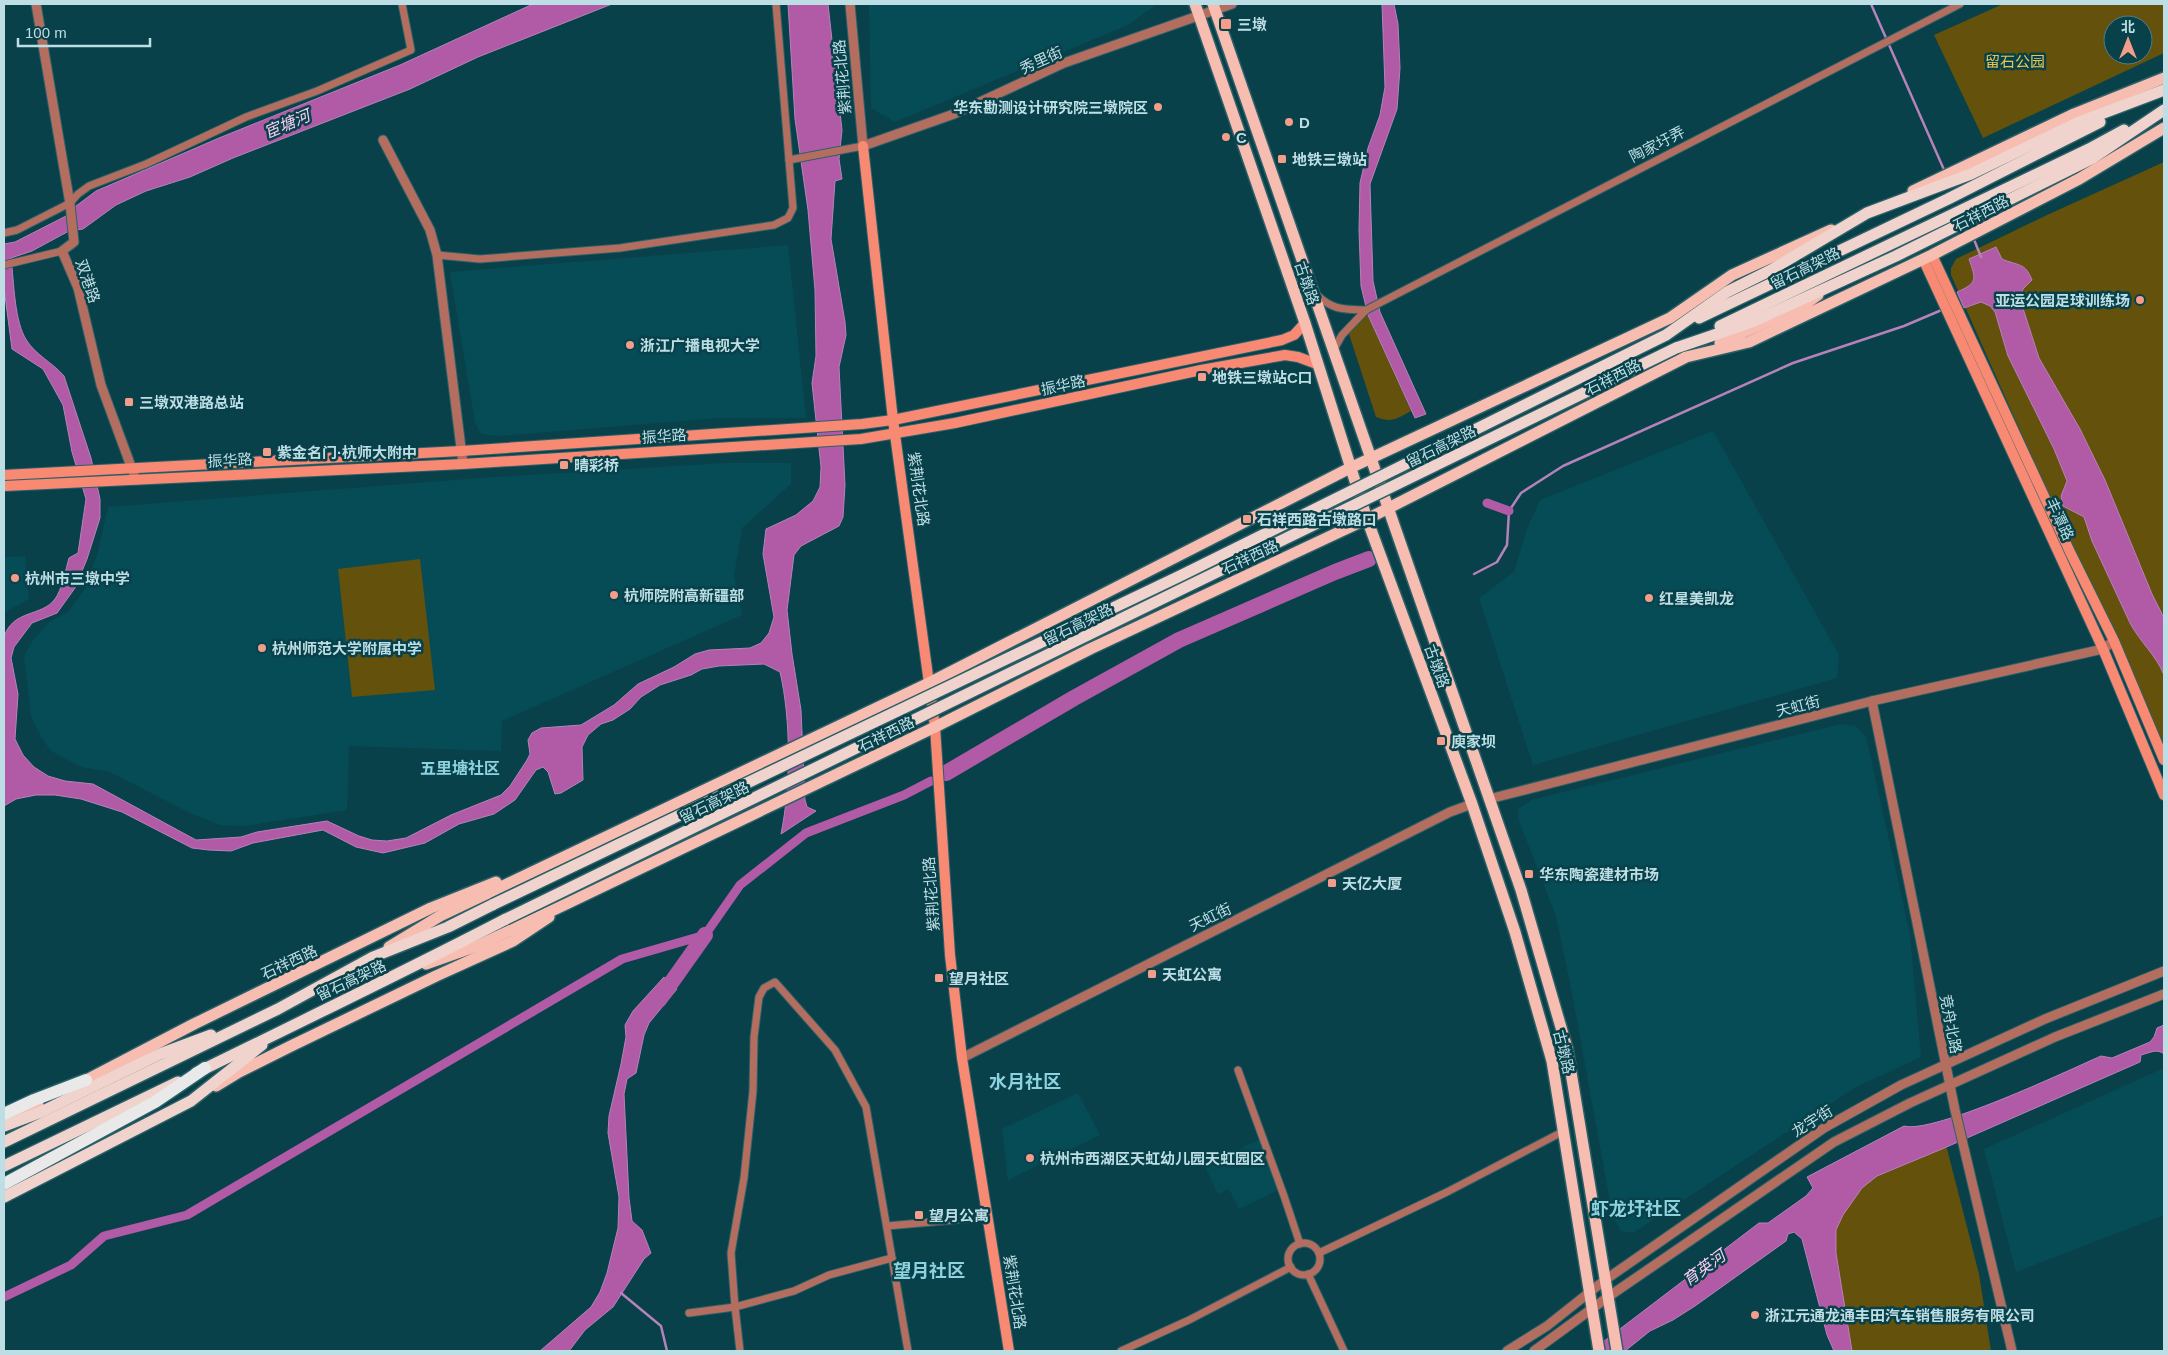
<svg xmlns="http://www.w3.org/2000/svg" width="2168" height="1355" viewBox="0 0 2168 1355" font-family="Arial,'Noto Sans SC',sans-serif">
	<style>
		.built { fill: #054c57 }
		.green { fill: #64510b; fill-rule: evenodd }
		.water { fill: #b15ba6; stroke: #b582b9 }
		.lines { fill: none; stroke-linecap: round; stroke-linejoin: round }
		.stream { stroke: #b582b9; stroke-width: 2.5 }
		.canal { stroke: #b15ba6; stroke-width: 9 }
		.river { stroke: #b15ba6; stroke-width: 16 }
		.minor-casing { stroke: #2c6069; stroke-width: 9 }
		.tertiary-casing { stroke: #2c6069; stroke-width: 11 }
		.secondary-casing { stroke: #2c6069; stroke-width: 12 }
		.primary-casing { stroke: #2c6069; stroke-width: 14 }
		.trunk-casing { stroke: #2c6069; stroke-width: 14 }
		.motorway-casing { stroke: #2c6069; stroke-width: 15 }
		.minor { stroke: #b46e60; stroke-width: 7 }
		.tertiary { stroke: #b46e60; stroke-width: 9 }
		.secondary { stroke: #f88973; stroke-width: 10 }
		.primary { stroke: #f7bdb0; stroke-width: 11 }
		.trunk { stroke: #f0d3cc; stroke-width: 11 }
		.motorway { stroke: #e9e9e9; stroke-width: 12 }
		.trunk-bridge-casing { stroke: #2c6069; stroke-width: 14; stroke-linecap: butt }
		.trunk-bridge { stroke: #f0d3cc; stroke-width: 11 }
		.poi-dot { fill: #f49d8b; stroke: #08414a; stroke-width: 2 }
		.labels { text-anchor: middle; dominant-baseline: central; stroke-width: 5; stroke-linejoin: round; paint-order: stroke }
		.poi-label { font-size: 15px; font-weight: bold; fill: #bedee5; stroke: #08414a; text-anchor: start }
		.street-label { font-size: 15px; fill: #bedee5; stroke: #08414a }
		.park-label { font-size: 15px; fill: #eac650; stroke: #08414a }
		.water-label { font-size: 16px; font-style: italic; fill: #f9ccf1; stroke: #08414a }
		.neighbourhood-label { font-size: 16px; font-weight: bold; fill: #8ed2e0; stroke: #08414a }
		.quarter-label { font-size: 18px; font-weight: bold; fill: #8ed2e0; stroke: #08414a }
	</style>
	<rect width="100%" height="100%" fill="#08414a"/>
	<g class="built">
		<path d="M869 4H1157L1128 25 895 122 871 108Z"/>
		<path d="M788 245 806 418H720L498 436 481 434 475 422 450 272Z"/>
		<path d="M1713 431 1839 655 1837 678 1533 765 1479 598 1514 572 1527 529 1540 500Z"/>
		<path d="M724 463H791V484L742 528 734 575 742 615 502 721 501 751 349 746 347 810 245 826 220 825 188 812 110 772 81 767 51 751 41 737 31 716 24 656 33 640 48 623 69 611 84 590 98 552 108 507 480 478Z"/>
		<path d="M25 556 29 599 4 613V557Z"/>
		<path d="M1841 724 1856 726 1866 736 1910 935 1921 1057 1856 1087 1633 1233 1621 1231 1613 1218 1571 988 1556 916 1519 821 1518 809 1531 800Z"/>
		<path d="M2164 1068V1215L2016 1272 1984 1149Z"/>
		<path d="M1078 1093 1100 1135 1008 1180 1002 1129Z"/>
		<path d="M1260 1139 1278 1190 1239 1209 1229 1189 1218 1194 1205 1167Z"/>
	</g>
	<g class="green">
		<path d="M2003 4H2164V53L1983 138 1934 35ZM2113 25H2143V55H2113Z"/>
		<path d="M2164 162V755L1951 275V268L1956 259 2047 215Z"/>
		<path d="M1368 315 1411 411C1396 419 1392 423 1376 417L1349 334 1355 323Z"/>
		<path d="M420 559 435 690 352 697 338 569Z"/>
		<path d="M1943 1133 1979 1274 1991 1351H1849L1813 1203Z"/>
	</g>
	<g class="water">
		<path d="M533 4H612L478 57 410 89 233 158 190 177 146 191 116 205 83 229 69 231 32 251 11 258C14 281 14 322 27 341 36 355 53 363 64 376L91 458 100 499V518L87 559 75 588 57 613 32 623 14 647 11 658 18 694 15 739 23 755 34 767 48 776 65 781 93 784 196 840 241 837 257 832 327 821 359 836 372 840 387 841 406 838 451 815 501 795 510 786 527 760 530 754 528 740 532 733 541 728 581 725 614 705 638 684 674 667 695 654 709 650 750 648 761 643 769 633 774 617 763 554 766 529 796 515 813 501 820 487 821 467 812 383 816 356 815 290 808 210 795 119 788 4H828L842 130 839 159 842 179 835 181 831 239 845 322 846 335 839 367 845 485 843 517 839 526 801 546 794 555 787 610 792 654 801 710 805 800 807 807 816 811 781 834C791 786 791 719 780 672L764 664 719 666 702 669 691 675 660 685 641 697 630 709 613 720 601 724 588 735 582 747 583 780 561 793 555 794 548 772 543 767 536 770 515 800 494 814 459 824 425 843 383 853 356 847 323 830 253 843 231 851 209 850 192 848 122 812 81 799 55 795H36L16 799 4 806V637C13 609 42 617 55 599 62 590 66 568 69 558L78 553 86 499 72 452 63 405 43 369 12 349 4 288V244L15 242 66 216 76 206 96 191 219 138 400 65Z"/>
		<path d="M1382 4H1394L1398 24 1400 68 1397 109 1370 184 1373 281 1380 312 1426 414 1415 418 1368 315 1361 286 1359 230 1360 183 1368 148 1380 115 1385 87Z"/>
		<path d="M1996 247 2002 259C2018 266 2025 262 2032 280L2023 289 2020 299 2039 358 2080 429 2105 480 2152 594 2164 618V675C2156 655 2140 642 2130 623L2092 541 2084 517 2063 506 2061 496 2067 481 2054 449 2008 356 1995 312 1990 306 1981 302 1964 308 1957 292C1978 283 1976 279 1969 259Z"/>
		<path d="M664 977 677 989 649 1023 644 1035 636 1073 627 1079 624 1094 629 1198 632 1221 642 1230 651 1253 644 1259 613 1307 585 1330 569 1351H540L591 1307 600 1292 607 1273 618 1228 619 1197 608 1133 609 1116 621 1064 626 1037 625 1025 633 1011Z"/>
		<path d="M2164 1025V1054C2157 1048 2149 1053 2141 1055L2140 1062 1942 1149 1877 1176 1862 1188 1843 1215 1836 1230V1253L1852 1351H1834L1827 1335 1802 1239 1794 1232 1788 1234 1786 1241 1695 1306 1673 1320 1650 1331 1625 1351H1591L1759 1223H1768L1806 1196 1813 1188 1807 1177 1904 1126C1934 1134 2067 1071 2101 1056L2112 1058 2150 1042 2154 1037 2157 1028Z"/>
	</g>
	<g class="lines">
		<g class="stream">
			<path d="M1871 4 1945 172"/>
			<path d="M1973 237 1981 257"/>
			<path d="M1474 574 1497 562 1507 545 1509 511 1521 493 1563 466 1793 363 1904 326 1944 309"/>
			<path d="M621 1293 661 1326 667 1351"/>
		</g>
		<g class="canal">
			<path d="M1487 503 1509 511"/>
			<path d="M4 1297 71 1265 104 1236 187 1215 622 959 705 935 740 885 806 833 904 795 931 781"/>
		</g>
		<g class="river">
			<path d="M946 773 1074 698 1179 640 1335 572 1369 559"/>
			<path d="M659 1000 705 935"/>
		</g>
		<g class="minor-casing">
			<g id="minor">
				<path d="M789 160 863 146"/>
				<path d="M4 233 17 230 70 203 78 194 89 186 146 164 246 117 317 91 411 50 402 4"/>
				<path d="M437 255 480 259 620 248 774 225 788 218 793 208 776 4"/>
				<path d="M4 265 62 251"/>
				<path d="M1317 295C1334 311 1344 309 1366 310"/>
				<path d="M1333 351 1342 335 1366 310 1960 4"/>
				<path d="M1238 1070 1284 1196 1300 1244"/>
				<path d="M887 1226 987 1217"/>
				<circle cx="1304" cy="1259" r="16"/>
				<path d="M1319 1253 1447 1192 1564 1131"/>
				<path d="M1308 1274 1344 1351"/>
				<path d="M689 1313 735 1307 794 1291 829 1275 892 1258"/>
				<path d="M740 1351 735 1307 731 1253 744 1178 753 1091 754 1037 759 997 764 988 775 982 835 1050 866 1107 908 1351"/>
				<path d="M1121 1351 1189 1320 1291 1267"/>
			</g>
		</g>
		<g class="tertiary-casing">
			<g id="tertiary">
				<path d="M36 4 70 204 74 242 62 251 78 288 101 385 136 480"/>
				<path d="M850 4 863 146 954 114 1064 63 1232 4"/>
				<path d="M383 140 430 230 437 255 463 464"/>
				<path d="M1872 701 1955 1110 2012 1351"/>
				<path d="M1489 799 1872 701 2103 649 2114 641"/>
				<path d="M962 1058 1450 812 1472 804"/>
				<path d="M1507 1351 1547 1326 1605 1280 1824 1128 1901 1085 2045 1019 2164 971"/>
				<path d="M1534 1351 1608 1297 1834 1142 1910 1103 2055 1037 2164 994"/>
			</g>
		</g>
		<g class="secondary-casing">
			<g id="secondary">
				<path d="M863 146 893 420 935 727 950 955 962 1058 1009 1351"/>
				<path d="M1932 255 2070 552 2114 641 2164 760"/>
				<path d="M1923 259 2103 649 2164 795"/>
				<path d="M4 475 461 451 862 424 893 420 1282 340 1294 335 1305 323"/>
				<path d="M4 486 463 464 861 439 955 423 1201 370 1285 355 1298 357 1317 364"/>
			</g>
		</g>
		<g class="primary-casing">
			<g id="primary">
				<path d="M1195 4 1305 323 1367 519 1472 804 1515 932 1552 1061 1599 1351"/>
				<path d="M1213 4 1521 890 1567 1048 1617 1351"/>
				<path d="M1913 191 2074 114 2164 78"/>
				<path d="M1720 343 1804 305 1818 295"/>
				<path d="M389 947 440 916 929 683 1350 468 1670 318 1732 275 1831 230"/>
				<path d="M426 964 477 946 562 906 935 727 1090 649 1367 519 1686 357 1749 342 1932 255 2079 179 2164 128"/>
				<path d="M79 1084 194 1024 431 908 496 882"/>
				<path d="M216 1086 239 1072 291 1046 436 976 513 941 549 917"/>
				<path d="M5 1121 38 1105"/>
			</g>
		</g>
		<g class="trunk-casing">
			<g id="trunk">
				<path d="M1699 318 1948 199 2100 122"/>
				<path d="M1720 326 2089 149 2124 130"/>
				<path d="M1666 335 1727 292 1771 270 1867 213 1971 174 2077 123 2164 90"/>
				<path d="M1676 348 1752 322 1896 256 2093 158 2164 110"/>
				<path d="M196 1073C300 1022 404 972 506 919"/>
				<path d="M4 1126 41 1112 160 1054 211 1035"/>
				<path d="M4 1142 278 1009 373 957 448 927 494 904"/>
				<path d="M4 1166 178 1082"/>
				<path d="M4 1197 191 1101 262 1045"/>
			</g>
		</g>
		<g class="motorway-casing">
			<g id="motorway">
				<path d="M4 1114 34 1100 86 1080"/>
				<path d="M4 1184 155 1102 205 1068"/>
			</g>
		</g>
		<use href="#minor" class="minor"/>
		<use href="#tertiary" class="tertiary"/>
		<use href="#secondary" class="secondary"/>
		<use href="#primary" class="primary"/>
		<use href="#trunk" class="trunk"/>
		<use href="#motorway" class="motorway"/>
		<g class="trunk-bridge-casing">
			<g id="trunk-bridge">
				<path d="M494 904 1182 575 1666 335"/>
				<path d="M506 919 1676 348"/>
			</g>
		</g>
		<use href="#trunk-bridge" class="trunk-bridge"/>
	</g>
	<g class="poi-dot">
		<rect x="1220" y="18" width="12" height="12" rx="2.5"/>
		<circle cx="1158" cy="107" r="5"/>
		<circle cx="1289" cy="122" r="5"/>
		<circle cx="1226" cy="137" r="5"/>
		<rect x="1277" y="154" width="10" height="10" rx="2.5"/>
		<circle cx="2140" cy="300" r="5"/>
		<circle cx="630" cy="345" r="5"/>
		<rect x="1197" y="372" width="10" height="10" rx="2.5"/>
		<rect x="124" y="397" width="10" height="10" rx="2.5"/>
		<rect x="262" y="447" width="10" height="10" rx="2.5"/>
		<rect x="559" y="460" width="10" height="10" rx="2.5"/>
		<rect x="1242" y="514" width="10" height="10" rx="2.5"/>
		<circle cx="15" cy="578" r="5"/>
		<circle cx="614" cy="595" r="5"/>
		<circle cx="1649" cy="598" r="5"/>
		<circle cx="262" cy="648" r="5"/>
		<rect x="1436" y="736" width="10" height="10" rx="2.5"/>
		<rect x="1524" y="869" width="10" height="10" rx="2.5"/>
		<rect x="1327" y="878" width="10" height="10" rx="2.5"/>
		<rect x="1147" y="969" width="10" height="10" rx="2.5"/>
		<rect x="934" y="973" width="10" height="10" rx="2.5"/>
		<circle cx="1030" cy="1158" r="5"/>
		<rect x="914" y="1210" width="10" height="10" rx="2.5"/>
		<circle cx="1755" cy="1315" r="5"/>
	</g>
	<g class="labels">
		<g class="poi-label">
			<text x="1237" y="24">三墩</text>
			<text x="1148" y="107" text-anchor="end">华东勘测设计研究院三墩院区</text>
			<text x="1299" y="122">D</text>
			<text x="1236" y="137">C</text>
			<text x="1292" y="159">地铁三墩站</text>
			<text x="2130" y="300" text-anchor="end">亚运公园足球训练场</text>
			<text x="640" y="345">浙江广播电视大学</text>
			<text x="1212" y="377">地铁三墩站C口</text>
			<text x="139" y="402">三墩双港路总站</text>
			<text x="277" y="452">紫金名门·杭师大附中</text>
			<text x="574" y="465">晴彩桥</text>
			<text x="1257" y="519">石祥西路古墩路口</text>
			<text x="25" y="578">杭州市三墩中学</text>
			<text x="624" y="595">杭师院附高新疆部</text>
			<text x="1659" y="598">红星美凯龙</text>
			<text x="272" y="648">杭州师范大学附属中学</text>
			<text x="1451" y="741">庾家坝</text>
			<text x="1539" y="874">华东陶瓷建材市场</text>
			<text x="1342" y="883">天亿大厦</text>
			<text x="1162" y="974">天虹公寓</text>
			<text x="949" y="978">望月社区</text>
			<text x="1040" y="1158">杭州市西湖区天虹幼儿园天虹园区</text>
			<text x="929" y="1215">望月公寓</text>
			<text x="1765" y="1315">浙江元通龙通丰田汽车销售服务有限公司</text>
		</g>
		<g class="street-label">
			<text transform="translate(1041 60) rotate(-24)">秀里街</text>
			<text transform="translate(842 77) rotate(-95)">紫荆花北路</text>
			<text transform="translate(1657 144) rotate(-27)">陶家圩弄</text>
			<text transform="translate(1981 213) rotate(-27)">石祥西路</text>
			<text transform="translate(1805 268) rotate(-26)">留石高架路</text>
			<text transform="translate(88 281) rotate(71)">双港路</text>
			<text transform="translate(1307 283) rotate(71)">古墩路</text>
			<text transform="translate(1613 377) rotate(-27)">石祥西路</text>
			<text transform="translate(1063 385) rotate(-12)">振华路</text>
			<text transform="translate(664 436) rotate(-4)">振华路</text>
			<text transform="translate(1441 446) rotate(-26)">留石高架路</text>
			<text transform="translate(230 460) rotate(-3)">振华路</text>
			<text transform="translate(919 489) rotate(82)">紫荆花北路</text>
			<text transform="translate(2060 519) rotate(65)">丰潭路</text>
			<text transform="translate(1250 557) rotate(-25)">石祥西路</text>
			<text transform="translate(1078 624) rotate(-26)">留石高架路</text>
			<text transform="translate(1437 666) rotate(70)">古墩路</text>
			<text transform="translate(1798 706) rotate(-14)">天虹街</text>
			<text transform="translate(886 734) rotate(-26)">石祥西路</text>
			<text transform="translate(714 802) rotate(-26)">留石高架路</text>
			<text transform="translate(931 894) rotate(-94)">紫荆花北路</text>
			<text transform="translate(1210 917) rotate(-26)">天虹街</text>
			<text transform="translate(289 962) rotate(-25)">石祥西路</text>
			<text transform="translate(351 980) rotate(-25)">留石高架路</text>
			<text transform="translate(1951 1024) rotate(79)">竞舟北路</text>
			<text transform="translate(1564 1052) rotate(76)">古墩路</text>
			<text transform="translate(1812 1121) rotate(-32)">龙宇街</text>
			<text transform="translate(1015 1292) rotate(81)">紫荆花北路</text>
		</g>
		<g class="park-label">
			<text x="2015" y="61">留石公园</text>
		</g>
		<g class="water-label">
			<text transform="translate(287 124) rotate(-23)">宦塘河</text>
			<text transform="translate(1704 1268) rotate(-36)">育英河</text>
		</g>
		<g class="neighbourhood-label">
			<text x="460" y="768">五里塘社区</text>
		</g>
		<g class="quarter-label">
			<text x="1025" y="1082">水月社区</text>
			<text x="1636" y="1209">虾龙圩社区</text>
			<text x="929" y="1271">望月社区</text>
		</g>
	</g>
	<rect width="2168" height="1355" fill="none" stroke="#bedee5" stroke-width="10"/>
	<g transform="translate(2128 40)"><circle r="24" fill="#08414a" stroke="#518088"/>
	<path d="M0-4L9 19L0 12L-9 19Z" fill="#f49d8b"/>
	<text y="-8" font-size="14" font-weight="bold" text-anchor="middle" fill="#bedee5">北</text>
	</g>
	<path d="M18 38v8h132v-8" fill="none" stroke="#bedee5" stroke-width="2.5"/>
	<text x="25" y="38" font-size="15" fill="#bedee5" stroke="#08414a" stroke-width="4" paint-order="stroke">100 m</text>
</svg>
